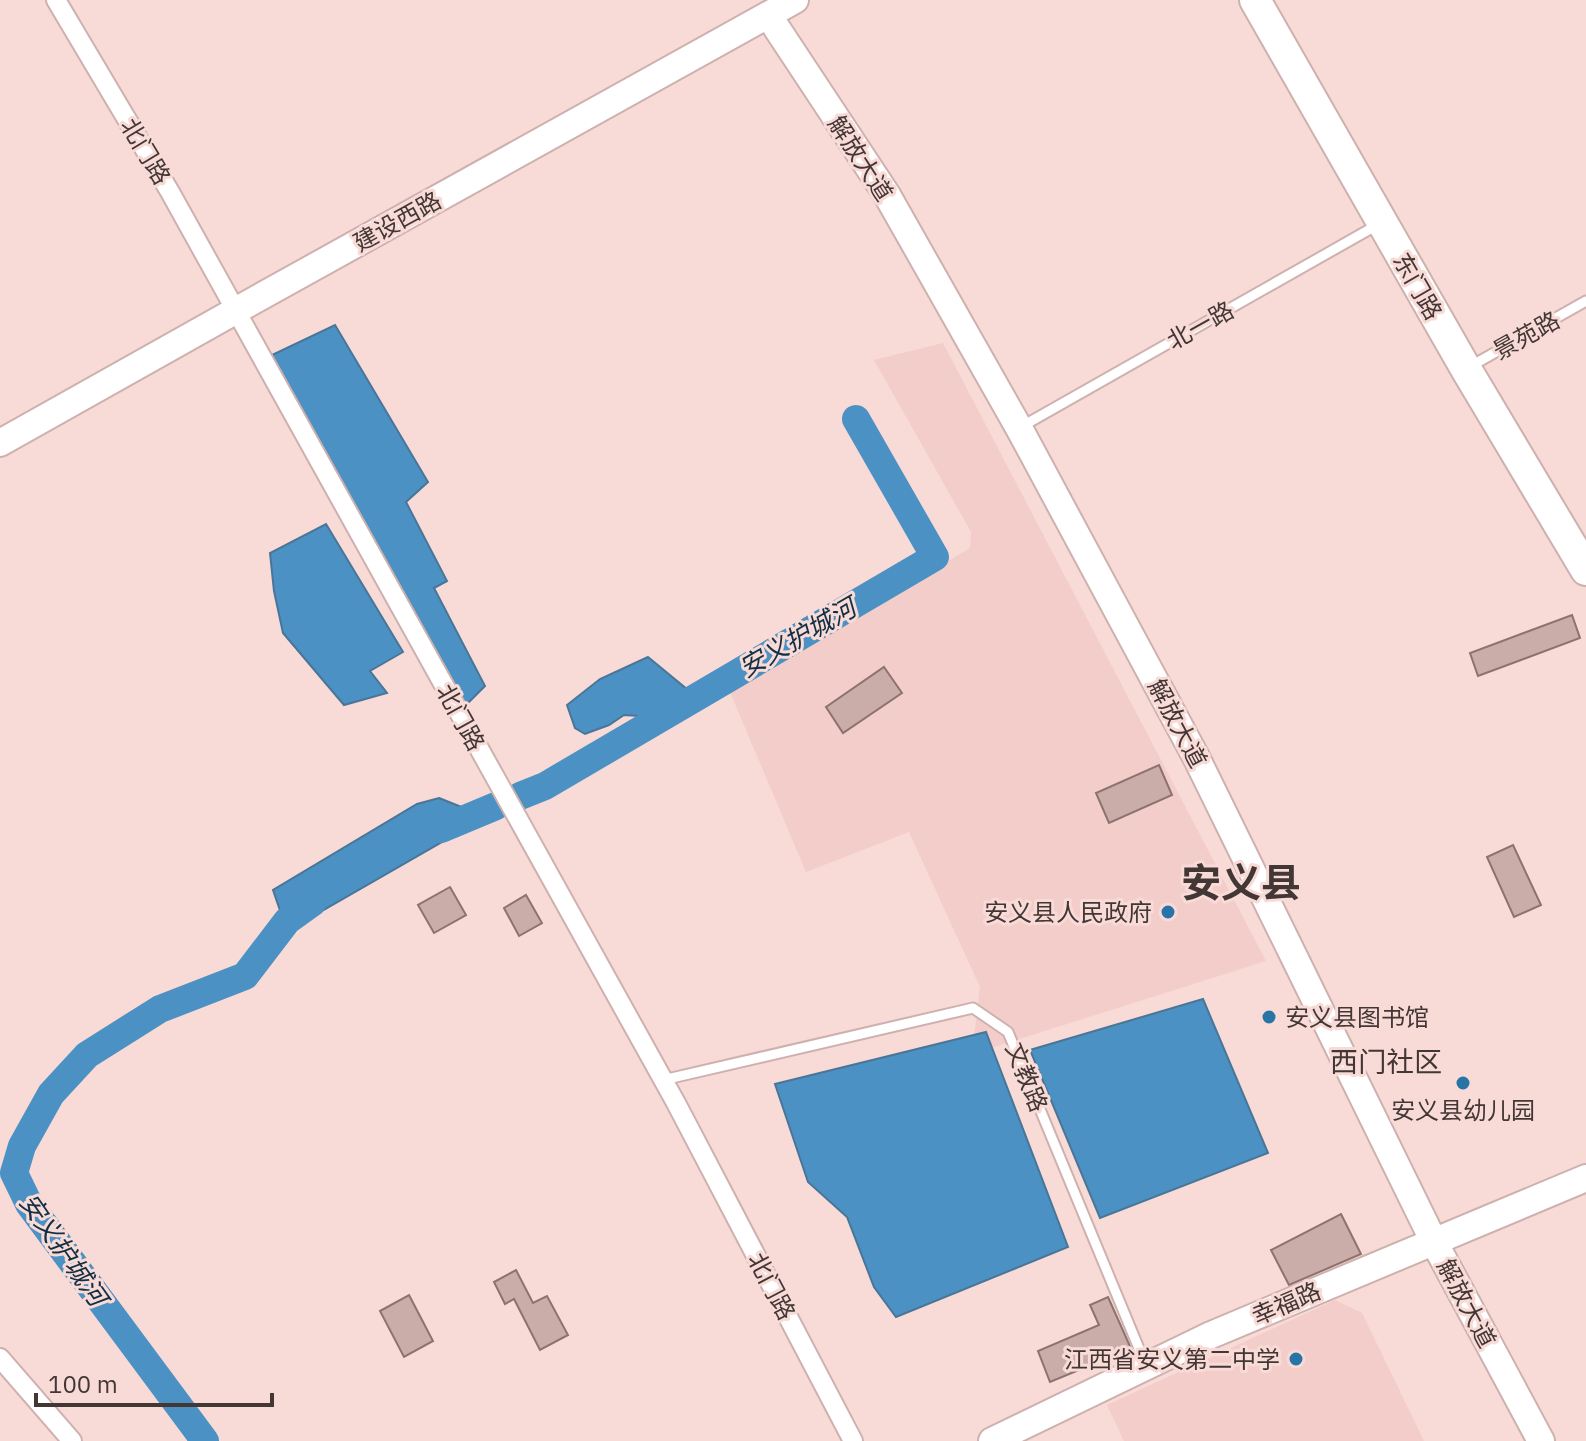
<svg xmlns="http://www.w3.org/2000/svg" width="1586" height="1441" viewBox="0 0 1586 1441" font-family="'IBM Plex Sans','Noto Sans SC',sans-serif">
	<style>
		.built { fill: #f3cdc9 }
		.water { fill: #4c91c3; stroke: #497698; stroke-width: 2 }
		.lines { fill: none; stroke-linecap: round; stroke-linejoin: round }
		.river { stroke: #4c91c3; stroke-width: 28 }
		.building { fill: #caada9; stroke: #8d726f; stroke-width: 2 }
		.lane-casing { stroke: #ceb1ae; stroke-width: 13 }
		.street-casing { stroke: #ceb1ae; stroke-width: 22 }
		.secondary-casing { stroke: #ceb1ae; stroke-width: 30 }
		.primary-casing { stroke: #ceb1ae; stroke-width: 34 }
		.lane { stroke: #fff; stroke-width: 9 }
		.street { stroke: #fff; stroke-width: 18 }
		.secondary { stroke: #fff; stroke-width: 26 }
		.primary { stroke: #fff; stroke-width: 30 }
		.poi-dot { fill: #2874a7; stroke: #f8dad6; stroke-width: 3 }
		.labels { text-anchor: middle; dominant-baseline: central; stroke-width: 6; stroke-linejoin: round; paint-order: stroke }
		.street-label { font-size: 24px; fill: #423735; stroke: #f8dad6 }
		.poi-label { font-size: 24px; fill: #423735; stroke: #f8dad6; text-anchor: end }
		.water-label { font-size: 26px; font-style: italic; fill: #112f45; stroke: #f8dad6 }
		.quarter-label { font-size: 28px; fill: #423735; stroke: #f8dad6 }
		.town-label { font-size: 40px; font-weight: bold; fill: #423735; stroke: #f8dad6 }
	</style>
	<rect width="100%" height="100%" fill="#f8dad6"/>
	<g class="built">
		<path d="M943 343 1266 961 972 1054 980 987 909 832 806 872 730 692 970 548 971 532 874 360Z"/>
		<path d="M1335 1300 1362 1313 1424 1441H1124L1107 1405Z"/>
	</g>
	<g class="water">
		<path d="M335 325 428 482 406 502 447 581 434 588 485 686 467 704 471 717 270 356Z"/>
		<path d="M326 524 403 652 370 671 387 693 344 705 283 633 274 591 270 553Z"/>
		<path d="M648 657 688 690 657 711 639 716 624 715 609 725 585 734 575 728 567 705 600 679Z"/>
		<path d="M439 798 494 820 444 841 287 931 273 890 417 804Z"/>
		<path d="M1203 999 1268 1153 1100 1218 1030 1050Z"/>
		<path d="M986 1032 1068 1247 896 1317 874 1287 847 1217 808 1182 775 1084Z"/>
	</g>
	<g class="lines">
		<g class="river">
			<path d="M520 796 545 786 935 557 856 419"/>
			<path d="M441 829 496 806"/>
			<path d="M205 1441 29 1204 14 1173 22 1146 51 1094 87 1055 160 1009 245 976 287 921 312 903"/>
		</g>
	</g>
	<g class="building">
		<path d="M1572 615 1580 638 1478 676 1470 653Z"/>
		<path d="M884 667 902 693 843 733 826 707Z"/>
		<path d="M1159 765 1172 795 1109 823 1096 793Z"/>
		<path d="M1513 845 1541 905 1514 917 1487 857Z"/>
		<path d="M450 887 466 915 434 933 418 905Z"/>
		<path d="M526 895 542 923 519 936 504 908Z"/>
		<path d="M1341 1214 1361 1254 1289 1285 1271 1250Z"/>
		<path d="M516 1270 533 1303 547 1296 568 1335 540 1350 514 1299 505 1304 494 1282Z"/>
		<path d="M409 1295 433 1341 404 1357 380 1311Z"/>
		<path d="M1108 1297 1133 1353 1115 1361 1113 1356 1050 1382 1038 1351 1099 1325 1090 1305Z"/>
	</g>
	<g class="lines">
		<g class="lane-casing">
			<g id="lane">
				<path d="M1471 366 1586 301"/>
				<path d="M1019 428 1379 224"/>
				<path d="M663 1080 973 1008 1008 1032 1145 1363"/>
			</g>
		</g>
		<g class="street-casing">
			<g id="street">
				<path d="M56 0 170 192 676 1103 853 1441"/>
				<path d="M0 1358 72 1441"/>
			</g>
		</g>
		<g class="secondary-casing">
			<g id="secondary">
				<path d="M776 27 887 195 1019 428 1196 757 1433 1240 1541 1441"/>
				<path d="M0 443 235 311 795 0"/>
				<path d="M992 1441 1211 1335 1586 1178"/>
			</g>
		</g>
		<g class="primary-casing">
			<path id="primary" d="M1255 0 1466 369 1586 570"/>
		</g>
		<use href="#lane" class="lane"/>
		<use href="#street" class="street"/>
		<use href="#secondary" class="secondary"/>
		<use href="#primary" class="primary"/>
	</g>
	<g class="poi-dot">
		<circle cx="1168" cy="912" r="8"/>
		<circle cx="1269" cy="1017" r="8"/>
		<circle cx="1463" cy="1083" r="8"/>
		<circle cx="1296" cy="1359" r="8"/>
	</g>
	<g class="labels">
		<g class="street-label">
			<text transform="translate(146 151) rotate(59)">北门路</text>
			<text transform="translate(861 158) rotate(57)">解放大道</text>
			<text transform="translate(397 221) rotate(-29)">建设西路</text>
			<text transform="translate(1418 286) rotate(60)">东门路</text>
			<text transform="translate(1200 325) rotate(-29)">北一路</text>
			<text transform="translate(1526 335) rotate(-29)">景苑路</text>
			<text transform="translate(461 717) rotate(61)">北门路</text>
			<text transform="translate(1178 723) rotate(62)">解放大道</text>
			<text transform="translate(1027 1077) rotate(68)">文教路</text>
			<text transform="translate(772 1286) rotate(62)">北门路</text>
			<text transform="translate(1286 1303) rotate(-23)">幸福路</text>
			<text transform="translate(1467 1303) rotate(62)">解放大道</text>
		</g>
		<g class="poi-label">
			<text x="1152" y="912">安义县人民政府</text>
			<text x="1285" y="1017" text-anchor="start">安义县图书馆</text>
			<text x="1463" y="1110" text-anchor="middle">安义县幼儿园</text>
			<text x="1280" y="1359">江西省安义第二中学</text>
		</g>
		<g class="water-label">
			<text transform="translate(797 637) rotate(-30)">安义护城河</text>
			<text transform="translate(64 1249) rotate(55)">安义护城河</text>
		</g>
		<g class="quarter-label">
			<text x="1386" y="1061">西门社区</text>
		</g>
		<g class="town-label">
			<text x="1241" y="882">安义县</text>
		</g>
	</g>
	<path d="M36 1393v12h236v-12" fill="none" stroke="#423735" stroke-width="4"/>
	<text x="48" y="1393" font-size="24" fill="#423735" stroke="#f8dad6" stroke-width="6" paint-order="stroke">100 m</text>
</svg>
